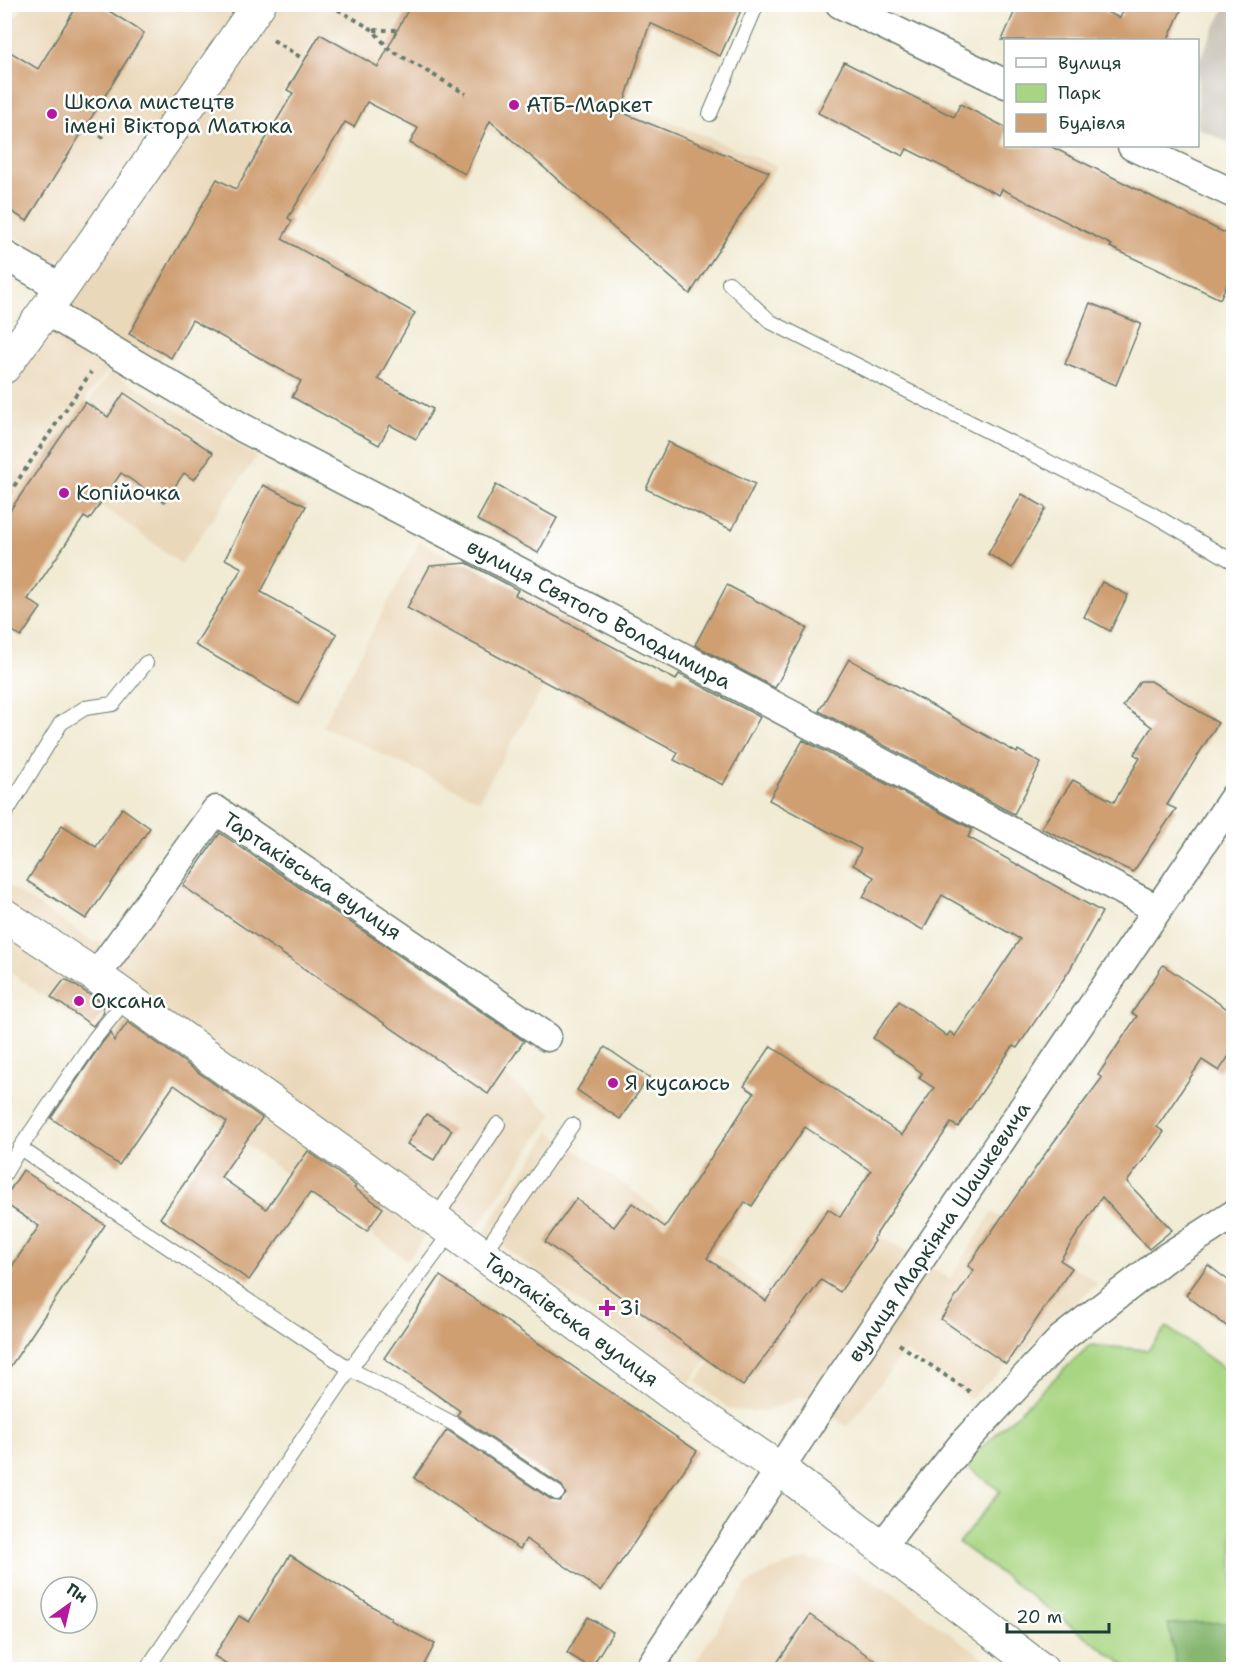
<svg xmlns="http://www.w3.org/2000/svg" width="1238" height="1674" viewBox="0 0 1238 1674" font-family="'Shantell Sans',sans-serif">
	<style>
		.built { fill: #ead8ba }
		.industrial { fill: #cac3b8 }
		.green { fill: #a8d582; stroke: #64895b; stroke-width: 1.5 }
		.forest { fill: #86b670; stroke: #527a52; stroke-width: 1.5 }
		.building { fill: #cf9e71; fill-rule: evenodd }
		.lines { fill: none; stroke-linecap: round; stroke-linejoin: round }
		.service-casing { stroke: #687a6c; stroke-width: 16 }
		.minor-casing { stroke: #687a6c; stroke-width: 31 }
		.tertiary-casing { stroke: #687a6c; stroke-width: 35 }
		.path { stroke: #687a6c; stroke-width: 4; stroke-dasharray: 4.5 4.5; stroke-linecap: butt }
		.service { stroke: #fff; stroke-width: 14 }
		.minor { stroke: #fff; stroke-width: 28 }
		.tertiary { stroke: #fff; stroke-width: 33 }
		.poi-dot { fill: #b5179e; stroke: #fff; stroke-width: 2 }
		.labels { text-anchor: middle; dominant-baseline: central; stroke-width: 5; stroke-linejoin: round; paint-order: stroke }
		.poi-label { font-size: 21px; fill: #1f3d34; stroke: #fff; text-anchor: start }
		.street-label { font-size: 21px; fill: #1f3d34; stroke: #fff }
	</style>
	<rect width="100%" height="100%" fill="#fff"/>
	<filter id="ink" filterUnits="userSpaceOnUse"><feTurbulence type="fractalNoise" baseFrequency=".0167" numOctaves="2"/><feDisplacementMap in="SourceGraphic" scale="12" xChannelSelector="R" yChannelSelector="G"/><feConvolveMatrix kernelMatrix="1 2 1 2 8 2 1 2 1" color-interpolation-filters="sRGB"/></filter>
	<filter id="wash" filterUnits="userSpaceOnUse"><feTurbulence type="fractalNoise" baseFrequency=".008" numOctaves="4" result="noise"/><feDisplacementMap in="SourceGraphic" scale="24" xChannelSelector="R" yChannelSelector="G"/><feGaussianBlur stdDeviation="1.35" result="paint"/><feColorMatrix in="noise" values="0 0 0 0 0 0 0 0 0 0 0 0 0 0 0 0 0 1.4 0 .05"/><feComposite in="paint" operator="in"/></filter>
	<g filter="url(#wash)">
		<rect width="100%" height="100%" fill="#f1ebd4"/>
		<g class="built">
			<path d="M26 5H246L69 257 54 261 5 230 4 31Z"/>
			<path d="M254 5H414L521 60 777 166 693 300 504 139 365 69 314 39 280 97 344 136 302 207 262 189 145 386 112 365 87 397 86 498 5 572V362Z"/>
			<path d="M110 372 257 456 181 564 89 496 91 398Z"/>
			<path d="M420 542 578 619 543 688 479 800 322 726Z"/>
			<path d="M188 858 491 1066 553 1114 478 1227 449 1206 407 1260 265 1159 129 1056 5 969 4 883 92 941H136Z"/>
			<path d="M550 1132 633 1191 761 1287 690 1383 484 1232Z"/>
			<path d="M829 1203 950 1279 992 1212 1098 1283 970 1399 905 1351 847 1427 802 1396 765 1412 730 1410 696 1382Z"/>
			<path d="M806 1559 851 1569 900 1598 1000 1669 690 1670 746 1585 770 1571Z"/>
		</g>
		<path class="industrial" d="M1226 5H1233V145L1198 128V62Z"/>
		<path class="green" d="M1167 1327 1233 1375V1669H1130L959 1543 1000 1491 964 1464 1090 1345 1148 1350Z"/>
		<path class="forest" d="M1233 1622V1669H1177L1168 1624Z"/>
		<g id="blocks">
			<g class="building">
				<path d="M78 4H98L144 33 27 221 4 207V48L38 69Z"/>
				<path d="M411 4H744L720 56 650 23 621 112 769 172 690 294 490 121 465 174 410 143 418 128 367 102 354 127 345 122 288 218 292 221 282 239 415 313 378 379 433 409 416 439 390 425 379 445 292 397 301 381 192 320 171 358 129 334 217 179 236 189 293 93 287 90 320 34 378 67Z"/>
				<path d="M1018 4H1088L1120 18 1126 4H1184L1168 39 1171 40H1002Z"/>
				<path d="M844 62 954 117 960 104 1005 127V146H1050L1233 237V270L1220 299 1110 247 1112 245 1002 189 999 195 907 149 903 156 818 113Z"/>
				<path d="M1090 303 1141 324 1116 385 1065 364Z"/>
				<path d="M124 393 213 453 194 480 184 473 164 502 121 473 89 520 84 517 28 599 41 608 21 637 9 628 4 635V519L85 402 108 417Z"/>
				<path d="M668 442 755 484 732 530 646 489Z"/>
				<path d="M263 485 306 506 261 592 337 634 298 704 195 645 242 568 225 559Z"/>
				<path d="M496 485 557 518 538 553 477 520Z"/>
				<path d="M1022 494 1046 508 1012 568 988 554Z"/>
				<path d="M467 563 518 590 515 595 676 680 679 674 760 717 723 785 674 760 678 753 407 608 430 566Z"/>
				<path d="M1102 582 1128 595 1110 631 1084 617Z"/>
				<path d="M727 585 807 628 775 688 695 645Z"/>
				<path d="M849 659 1017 753 1018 750 1041 763 1014 814 819 711Z"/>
				<path d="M1140 681H1151L1218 723 1167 805 1176 809 1133 872 1041 828 1073 780 1114 802 1140 758 1134 754 1152 727 1123 706Z"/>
				<path d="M803 740 972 829 968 837 1102 912 1069 971 1017 1048 1013 1046 958 1127 951 1123 873 1239 875 1241 840 1292 821 1280 743 1386 545 1242 576 1199 614 1227 632 1203 665 1227 754 1093 744 1086 771 1046 902 1135 934 1088 919 1078 922 1073 873 1038 899 1001 947 1036 950 1032 955 1036 1020 939 942 895 923 930 863 897 874 877 853 865 861 849 769 800ZM805 1127 871 1171 840 1217 828 1209 766 1301 707 1258 745 1202 752 1206Z"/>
				<path d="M122 808 150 828 86 919 27 881 62 825 96 847Z"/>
				<path d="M220 833 524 1041 488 1094 183 886Z"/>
				<path d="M1163 965 1233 1013V1050L1219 1071 1202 1060 1157 1127 1164 1132 1127 1182 1172 1230 1149 1249 1102 1197 1060 1260 1072 1268 1006 1364 941 1319 974 1270 968 1266 1050 1147 1102 1078 1098 1075 1137 1016 1132 1013Z"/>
				<path d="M64 980H67L101 1002 104 1012 93 1026 51 997Z"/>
				<path d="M128 1022 262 1118 221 1177 266 1209 308 1151 356 1186 354 1188 383 1208 367 1231 310 1193 249 1280 160 1218 227 1122 174 1085 119 1165 51 1118 102 1043 111 1032 114 1041Z"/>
				<path d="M605 1047 649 1077 620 1119 577 1090Z"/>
				<path d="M426 1114 452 1130 434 1160 407 1144Z"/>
				<path d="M23 1170 105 1225 4 1376V1278L39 1226 4 1203V1199Z"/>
				<path d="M1208 1265 1233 1284V1331L1186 1295Z"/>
				<path d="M440 1276 697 1451 601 1591 526 1539 520 1549 414 1478 447 1430 552 1500 560 1501 566 1494 562 1486 457 1415 460 1411 384 1358Z"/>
				<path d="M290 1555 391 1618 390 1620 435 1644 421 1670H237L214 1656 239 1616 249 1622Z"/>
				<path d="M810 1615 888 1670H772Z"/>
				<path d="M588 1617 613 1632 591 1668 567 1653Z"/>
			</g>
		</g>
	</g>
	<g filter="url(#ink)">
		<use href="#blocks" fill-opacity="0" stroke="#687a6c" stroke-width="1.5"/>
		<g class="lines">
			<g class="service-casing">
				<g id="service">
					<path d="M710 114 757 4"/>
					<path d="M729 283 771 322 1152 514 1234 562"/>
					<path d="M4 816 61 723 85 708 113 704 146 663"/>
					<path d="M127 998 95 1038 20 1148 350 1369 454 1424 557 1493"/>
					<path d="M4 1175 20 1148"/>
					<path d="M435 1219 498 1124"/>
					<path d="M482 1255 572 1125"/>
					<path d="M146 1670 350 1369 452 1231"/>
				</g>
			</g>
			<g class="minor-casing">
				<g id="minor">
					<path d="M840 4 1006 84"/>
					<path d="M1132 146 1234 194"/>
					<path d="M4 255 62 288"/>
					<path d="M45 310 243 428 628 628 1157 909"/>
					<path d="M96 976 216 810 547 1037"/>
					<path d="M881 1547 965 1441 1061 1339 1164 1259 1234 1214"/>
					<path d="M648 1670 833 1388 1234 797"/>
				</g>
			</g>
			<g class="tertiary-casing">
				<g id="tertiary">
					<path d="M4 367 62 288 259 4"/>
					<path d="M4 915 96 976 435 1219 710 1422 781 1470 1042 1670"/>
				</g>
			</g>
			<g class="path">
				<path d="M330 5 373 30 389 49 466 94"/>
				<path d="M374 30H398"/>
				<path d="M273 40 300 57"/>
				<path d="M85 126 107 140"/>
				<path d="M4 501 91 372"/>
				<path d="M899 1344 970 1392"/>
			</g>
			<use href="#service" class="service"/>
			<use href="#minor" class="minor"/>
			<use href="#tertiary" class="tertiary"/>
		</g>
	</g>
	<g class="poi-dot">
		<circle cx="514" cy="105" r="6"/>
		<circle cx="52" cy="114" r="6"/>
		<circle cx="64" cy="493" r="6"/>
		<circle cx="79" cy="1001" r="6"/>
		<circle cx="613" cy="1083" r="6"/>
		<path d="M604 1299h6v6h6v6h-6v6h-6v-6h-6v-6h6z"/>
	</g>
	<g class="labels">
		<g class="poi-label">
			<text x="64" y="102">Школа мистецтв<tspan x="64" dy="24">імені Віктора Матюка</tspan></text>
			<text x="526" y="105">АТБ-Маркет</text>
			<text x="76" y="493">Копійочка</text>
			<text x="91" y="1001">Оксана</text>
			<text x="625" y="1083">Я кусаюсь</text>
			<text x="619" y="1308">3і</text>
		</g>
		<g class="street-label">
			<text transform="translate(599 614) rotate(28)">вулиця Святого Володимира</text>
			<text transform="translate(312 876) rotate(34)">Тартаківська вулиця</text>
			<text transform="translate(939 1232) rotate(-56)">вулиця Маркіяна Шашкевича</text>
			<text transform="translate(571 1320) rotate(36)">Тартаківська вулиця</text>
		</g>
	</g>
	<rect width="1238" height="1674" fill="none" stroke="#fff" stroke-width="24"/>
	<rect x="1004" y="39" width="195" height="108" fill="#ffffff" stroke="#a5b1ae" stroke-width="1.5"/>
	<rect x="1016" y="58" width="30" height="9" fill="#ffffff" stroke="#a5b1ae" stroke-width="1.5"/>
	<text x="1058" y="69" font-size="18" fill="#1f3d34">Вулиця</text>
	<rect x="1016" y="84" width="30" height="18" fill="#a8d582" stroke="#a5b1ae" stroke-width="1.5"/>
	<text x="1058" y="99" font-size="18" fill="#1f3d34">Парк</text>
	<rect x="1016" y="114" width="30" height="18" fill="#cf9e71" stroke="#a5b1ae" stroke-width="1.5"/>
	<text x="1058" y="129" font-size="18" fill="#1f3d34">Будівля</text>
	<g transform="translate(69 1605) rotate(34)"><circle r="28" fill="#ffffff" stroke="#a5b1ae" stroke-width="1.5"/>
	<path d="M0-4.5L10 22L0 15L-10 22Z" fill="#b5179e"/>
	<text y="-9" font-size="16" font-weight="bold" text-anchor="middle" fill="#1f3d34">Пн</text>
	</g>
	<path d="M1007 1623v9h102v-9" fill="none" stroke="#1f3d34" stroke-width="3"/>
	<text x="1016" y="1623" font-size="18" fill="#1f3d34" stroke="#ffffff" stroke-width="4.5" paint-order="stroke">20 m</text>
</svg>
